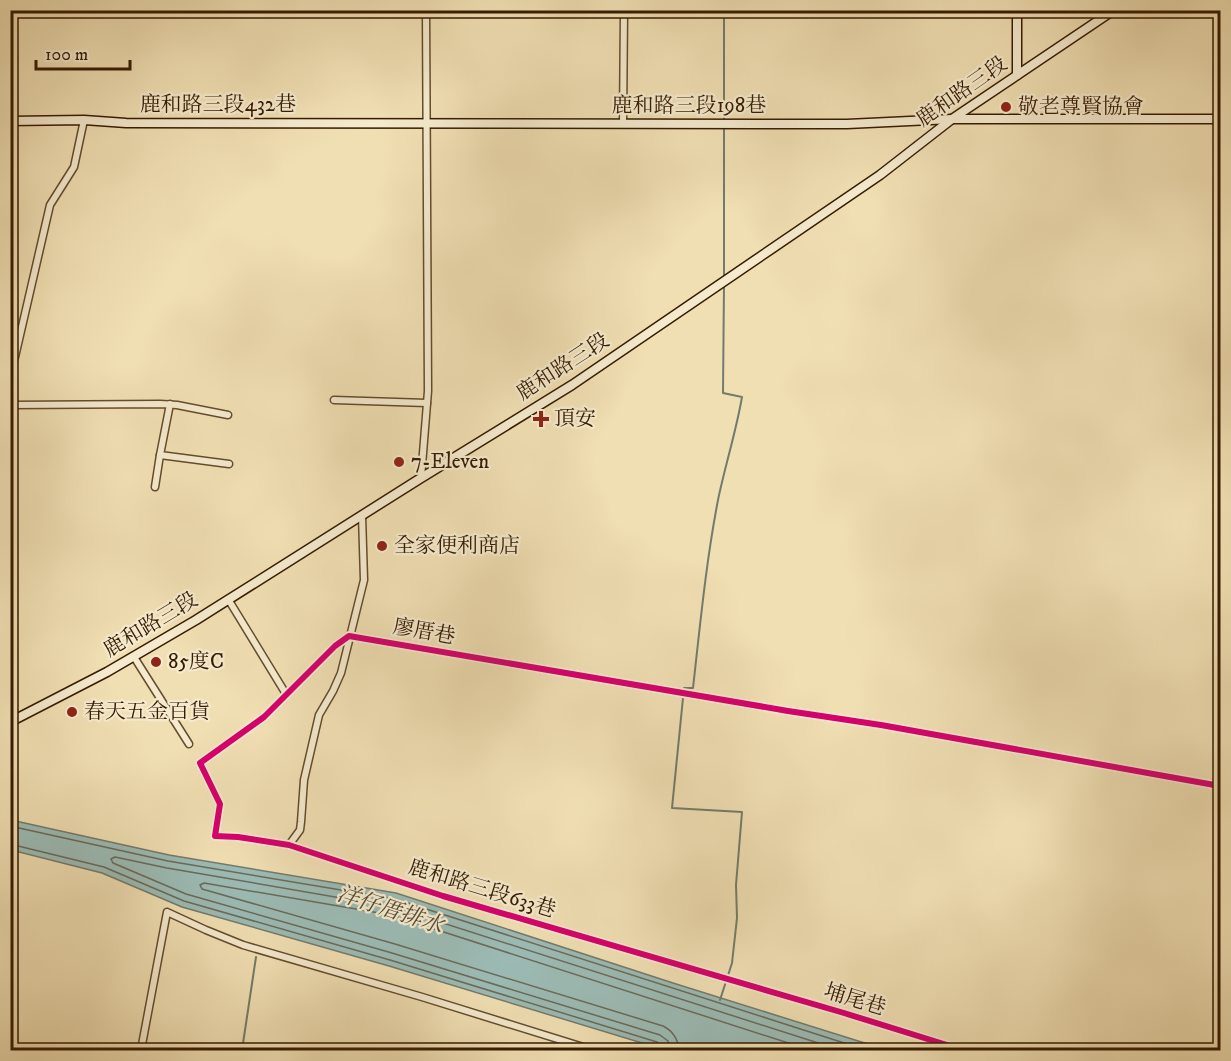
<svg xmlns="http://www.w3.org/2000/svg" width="1231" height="1061" viewBox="0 0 1231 1061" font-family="'IM FELL DW Pica','Noto Serif TC',serif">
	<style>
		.water { fill: #9cbbb5; stroke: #737b6d; stroke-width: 1.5 }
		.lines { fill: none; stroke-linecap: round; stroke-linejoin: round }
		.shore { stroke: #696b5a; stroke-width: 1.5 }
		.stream { stroke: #737b6d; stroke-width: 2 }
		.street-casing { stroke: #644c2d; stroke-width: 9 }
		.secondary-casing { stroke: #361b00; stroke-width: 11 }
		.street { stroke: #f5eace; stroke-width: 6 }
		.secondary { stroke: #f5eace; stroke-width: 8 }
		.cycleway-casing { stroke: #f5eace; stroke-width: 10 }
		.cycleway { stroke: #d6006c; stroke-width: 6 }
		.poi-dot { fill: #8f2418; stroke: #f5eace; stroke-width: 2 }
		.labels { text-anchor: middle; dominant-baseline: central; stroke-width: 4.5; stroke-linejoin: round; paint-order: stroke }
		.street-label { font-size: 21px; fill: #361b00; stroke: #f5eace }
		.poi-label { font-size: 21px; fill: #361b00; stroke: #f5eace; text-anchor: start }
		.water-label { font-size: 22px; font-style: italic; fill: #554b36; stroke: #f5eace }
	</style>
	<rect width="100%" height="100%" fill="#f0dfb3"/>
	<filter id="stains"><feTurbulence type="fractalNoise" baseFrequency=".00333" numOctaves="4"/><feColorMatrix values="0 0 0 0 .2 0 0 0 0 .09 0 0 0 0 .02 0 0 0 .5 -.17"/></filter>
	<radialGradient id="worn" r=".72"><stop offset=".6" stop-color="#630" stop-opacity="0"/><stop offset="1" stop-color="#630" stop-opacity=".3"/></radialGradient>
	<path class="water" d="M11 820 169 855 396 893 673 983 887 1050H665L389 966 182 907 102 873 11 850Z"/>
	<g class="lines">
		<g class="shore">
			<path d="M10 826 168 861 395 899 866 1050"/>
			<path d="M10 844 104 867 184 901 390 960 657 1042 661 1045 662 1050"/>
			<path d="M670 1050 668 1041 660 1035 392 953 186 894 113 863 111 859 115 857 167 868 393 907 840 1050"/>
			<path d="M679 1050C678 1039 673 1031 663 1026L395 944 202 889 200 885 204 883 391 915 810 1050"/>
		</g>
		<g class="stream">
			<path d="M724 10V122"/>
			<path d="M724 278V127"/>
			<path d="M720 1000 732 963 737 918 736 885 742 812 672 808 684 688H693C700 626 706 562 718 500 725 466 736 432 742 397L723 393 724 283"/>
			<path d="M242 1050 256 957"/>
		</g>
		<g class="street-casing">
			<g id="street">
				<path d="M623 124 624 10"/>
				<path d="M10 370 15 357 50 205 74 167 84 120"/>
				<path d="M334 400 427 403"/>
				<path d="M170 404 160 455 229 464"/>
				<path d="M10 405 160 404 177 405 228 415"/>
				<path d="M421 478 428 391 426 10"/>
				<path d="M155 487 160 455"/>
				<path d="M228 599 286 694"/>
				<path d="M134 657 189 744"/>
				<path d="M289 845 300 830 301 822 304 780 319 715 333 691 341 673 364 580 362 515"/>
				<path d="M141 1050 167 912 206 930 243 945 422 997 593 1050"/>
				<path d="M963 1050 844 1013 443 896 289 845 238 837 215 836 220 804 200 763 264 717 335 646 349 636 788 711 881 725 1220 786"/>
			</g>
		</g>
		<g class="secondary-casing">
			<g id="secondary">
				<path d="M1017 10V75"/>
				<path d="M10 121 84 120 126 123 765 124H847L952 119H1220"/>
				<path d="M10 722 107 672 196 620 421 478 572 385 880 175 952 119 1114 10"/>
			</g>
		</g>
		<use href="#street" class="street"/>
		<use href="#secondary" class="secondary"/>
		<g class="cycleway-casing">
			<path id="cycleway" d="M963 1050 844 1013 443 896 289 845 238 837 215 836 220 804 200 763 264 717 335 646 349 636 788 711 881 725 1220 786"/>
		</g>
		<use href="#cycleway" class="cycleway"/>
	</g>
	<g class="poi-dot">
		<circle cx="1006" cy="107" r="6"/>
		<path d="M538 410h6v6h6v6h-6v6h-6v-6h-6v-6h6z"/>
		<circle cx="399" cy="462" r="6"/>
		<circle cx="382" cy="546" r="6"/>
		<circle cx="156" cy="662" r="6"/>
		<circle cx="72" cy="712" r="6"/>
	</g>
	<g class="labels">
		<g class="street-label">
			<text transform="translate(962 92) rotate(-35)">鹿和路三段</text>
			<text x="218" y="105">鹿和路三段432巷</text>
			<text x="689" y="106">鹿和路三段198巷</text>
			<text transform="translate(563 367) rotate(-33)">鹿和路三段</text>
			<text transform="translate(151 625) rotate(-31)">鹿和路三段</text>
			<text transform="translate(424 632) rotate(10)">廖厝巷</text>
			<text transform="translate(482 889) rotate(17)">鹿和路三段633巷</text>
			<text transform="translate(855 1000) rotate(17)">埔尾巷</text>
		</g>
		<g class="poi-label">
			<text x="1018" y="107">敬老尊賢協會</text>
			<text x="554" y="419">頂安</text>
			<text x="411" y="462">7-Eleven</text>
			<text x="394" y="546">全家便利商店</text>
			<text x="168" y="662">85度C</text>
			<text x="84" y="712">春天五金百貨</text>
		</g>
		<g class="water-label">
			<text transform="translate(390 910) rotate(18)">洋仔厝排水</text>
		</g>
	</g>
	<rect width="1231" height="1061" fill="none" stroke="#f0dfb3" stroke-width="36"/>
	<rect x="12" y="12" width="1207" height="1037" fill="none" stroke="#361b00" stroke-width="3"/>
	<rect x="18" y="18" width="1195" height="1025" fill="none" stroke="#361b00" stroke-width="1.5"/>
	<path d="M36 60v9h94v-9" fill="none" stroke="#361b00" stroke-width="3"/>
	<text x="45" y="60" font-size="18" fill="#361b00" stroke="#f5eace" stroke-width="4.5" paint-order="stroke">100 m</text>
	<rect width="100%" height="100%" filter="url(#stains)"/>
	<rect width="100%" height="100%" fill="url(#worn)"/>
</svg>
